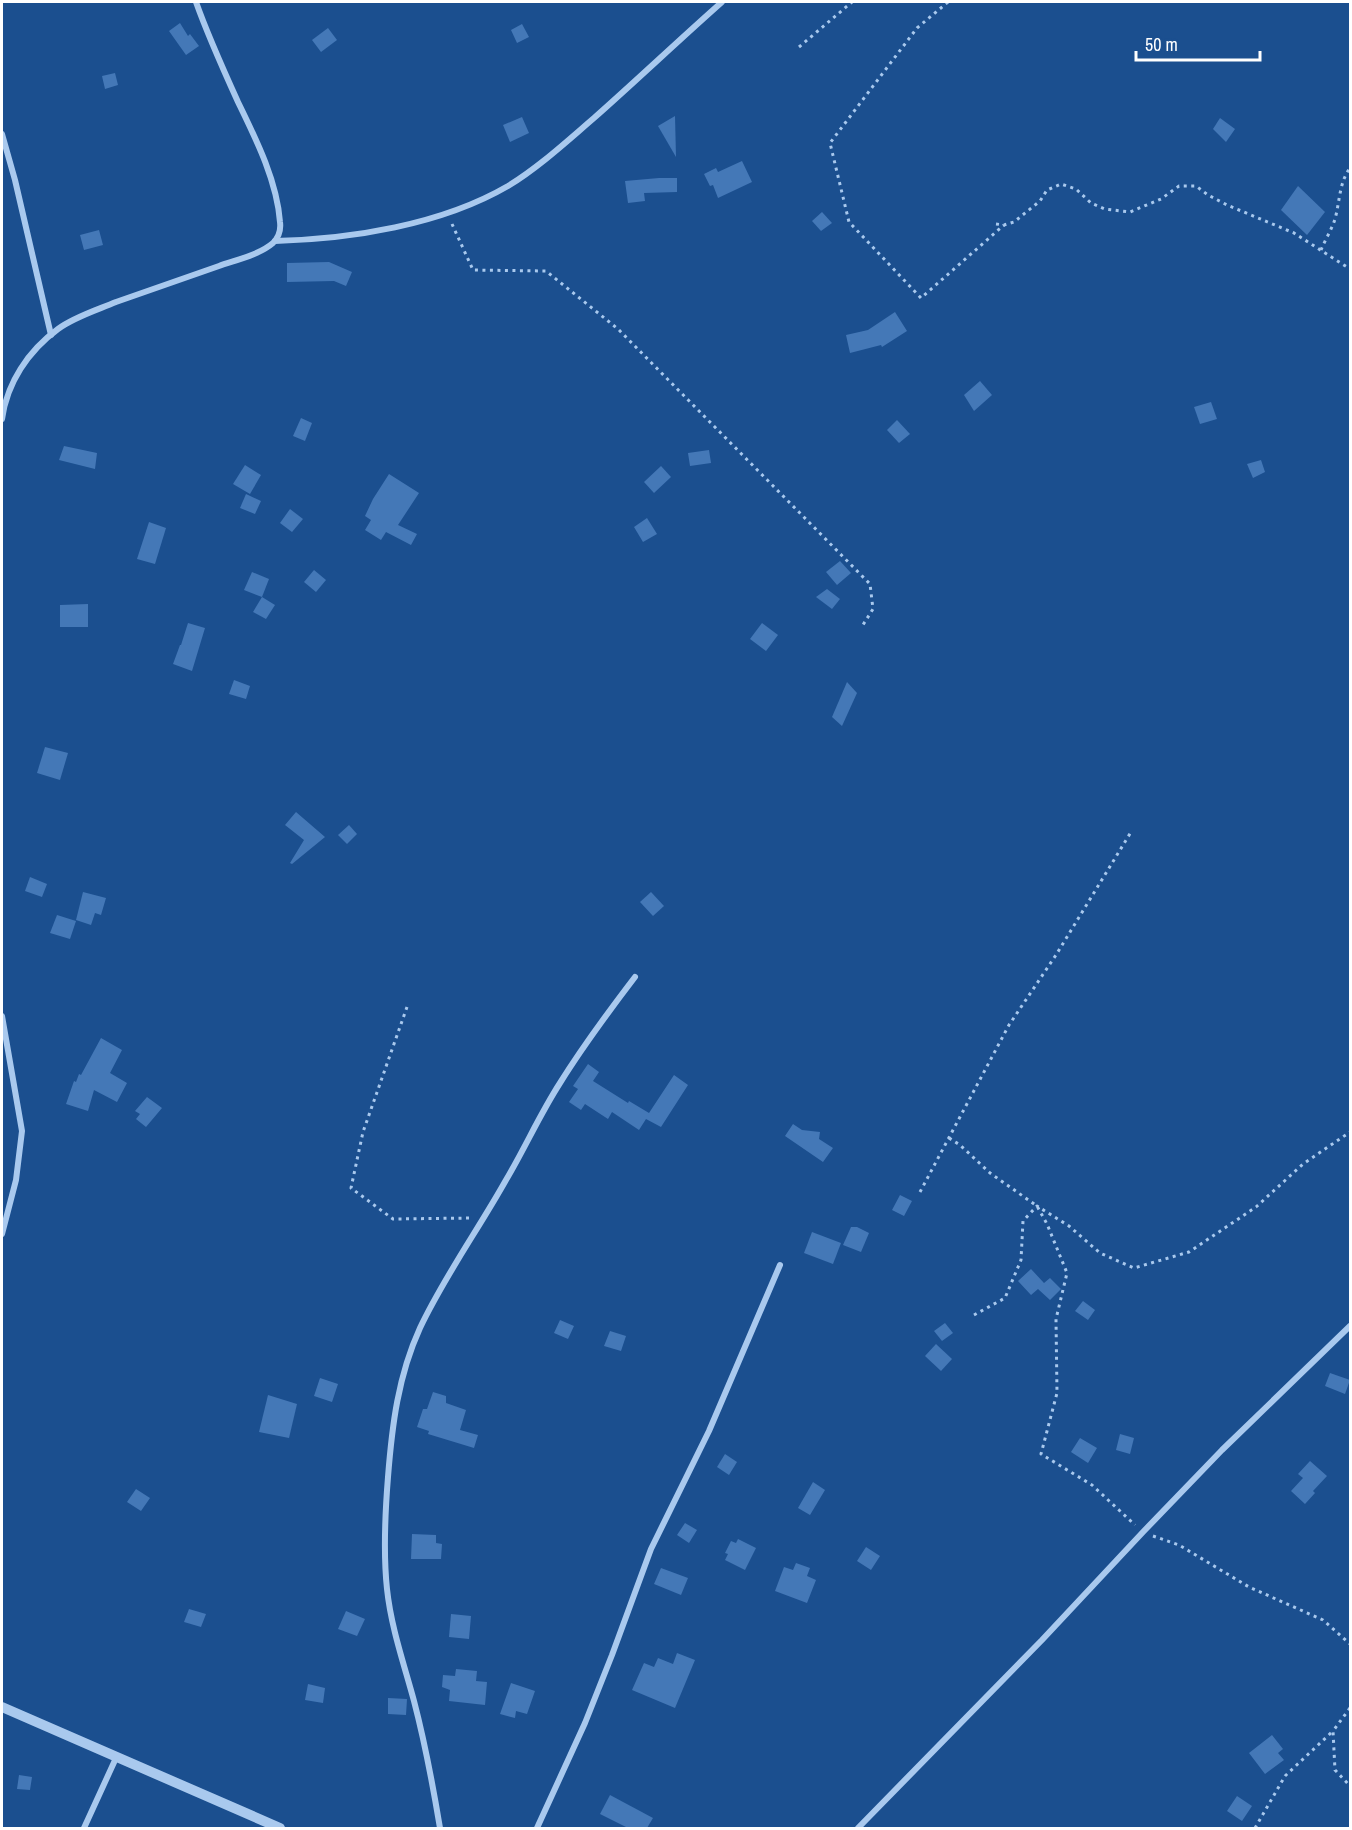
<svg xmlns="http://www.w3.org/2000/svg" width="1352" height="1830" viewBox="0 0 1352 1830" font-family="'Archivo Narrow',sans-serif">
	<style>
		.building { fill: #4478b7 }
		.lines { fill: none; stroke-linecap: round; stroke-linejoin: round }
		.path { stroke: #a9c9ee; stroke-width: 3; stroke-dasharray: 3 4.5; stroke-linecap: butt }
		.minor { stroke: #a9c9ee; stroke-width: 6 }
		.tertiary { stroke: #a9c9ee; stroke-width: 10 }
	</style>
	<rect width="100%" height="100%" fill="#1b4f8f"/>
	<g class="building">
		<path d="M180 23 188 36 190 34 199 46 186 55 169 31Z"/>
		<path d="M522 24 529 37 517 43 511 30Z"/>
		<path d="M328 28 337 40 321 52 312 40Z"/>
		<path d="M115 73 118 85 105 89 102 76Z"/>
		<path d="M675 116 676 157 658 126Z"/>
		<path d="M522 117 529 133 510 142 503 125Z"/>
		<path d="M1220 118 1235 129 1226 142 1213 129Z"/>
		<path d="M742 161 752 182 718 198 713 185 710 186 704 174 716 168 718 172Z"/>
		<path d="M659 178H677V192L644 193 645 201 628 203 625 181Z"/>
		<path d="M1298 186 1325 212 1307 235 1281 210Z"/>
		<path d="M822 212 832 223 821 231 812 221Z"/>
		<path d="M99 230 103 245 84 250 80 235Z"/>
		<path d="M329 262 352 272 346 286 334 281 287 282V263Z"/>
		<path d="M895 312 907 331 882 347 881 345 850 353 846 335 868 330Z"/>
		<path d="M980 381 992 395 974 411 964 395Z"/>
		<path d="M1211 402 1217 419 1200 424 1194 407Z"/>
		<path d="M301 418 312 423 305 441 293 436Z"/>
		<path d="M897 420 910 434 899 443 887 430Z"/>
		<path d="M64 446 97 453 95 469 59 460Z"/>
		<path d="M709 450 711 463 690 466 688 453Z"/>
		<path d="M1261 460 1265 472 1253 478 1247 464Z"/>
		<path d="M245 465 261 475 250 494 233 484Z"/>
		<path d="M661 466 671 477 654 493 644 482Z"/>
		<path d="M389 474 419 493 398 525 417 534 411 545 386 532 381 540 365 530 371 520 365 516 373 499Z"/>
		<path d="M246 494 261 501 255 514 240 508Z"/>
		<path d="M290 509 303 519 292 532 280 523Z"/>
		<path d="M647 518 657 534 643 542 634 527Z"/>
		<path d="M149 522 166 528 155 564 137 559Z"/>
		<path d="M840 561 851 573 837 585 826 572Z"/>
		<path d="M314 570 326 580 316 592 304 582Z"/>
		<path d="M252 572 269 579 262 597 244 590Z"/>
		<path d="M827 589 840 599 832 609 816 597Z"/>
		<path d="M262 597 275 605 266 619 253 612Z"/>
		<path d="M88 604V627H60V605Z"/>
		<path d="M188 623 205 628 192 671 173 664 180 645H181Z"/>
		<path d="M762 623 778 635 766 651 750 639Z"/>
		<path d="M234 680 250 686 246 699 229 694Z"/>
		<path d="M847 682 857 693 842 726 832 717Z"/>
		<path d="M45 747 68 753 60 780 37 773Z"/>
		<path d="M296 812 325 837 292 864 290 863 304 840 285 825Z"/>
		<path d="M349 825 357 834 347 844 338 835Z"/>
		<path d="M30 877 47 884 42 897 25 891Z"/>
		<path d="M83 892 106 898 101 915 95 913 91 925 76 920Z"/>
		<path d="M651 892 664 906 653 916 640 902Z"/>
		<path d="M57 915 76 921 70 939 50 933Z"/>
		<path d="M101 1038 122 1050 110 1073 127 1083 117 1102 94 1090 88 1111 66 1104 74 1081 76 1082 79 1074 81 1075Z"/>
		<path d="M588 1064 599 1072 593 1081 628 1103 629 1101 649 1113 674 1075 688 1085 661 1127 646 1119 639 1130 612 1112 608 1119 585 1104 581 1110 569 1102 578 1089 573 1086Z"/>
		<path d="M147 1097 162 1108 146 1127 136 1119 140 1114 135 1111Z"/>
		<path d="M793 1124 802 1130 820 1132 819 1139 833 1148 823 1162 785 1136Z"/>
		<path d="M900 1195 912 1201 904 1216 892 1210Z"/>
		<path d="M851 1227H857L869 1233 861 1252 843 1245Z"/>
		<path d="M812 1232 841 1243 833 1264 804 1253Z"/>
		<path d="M1031 1269 1044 1283 1050 1278 1061 1289 1050 1300 1038 1289 1031 1295 1018 1281Z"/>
		<path d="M1083 1301 1095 1310 1088 1320 1075 1311Z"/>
		<path d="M560 1320 574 1326 568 1339 554 1333Z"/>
		<path d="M945 1323 953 1333 942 1341 934 1331Z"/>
		<path d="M610 1331 626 1336 621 1351 604 1346Z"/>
		<path d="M936 1344 952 1359 941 1371 925 1356Z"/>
		<path d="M1330 1373 1350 1380 1345 1394 1325 1386Z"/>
		<path d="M320 1378 338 1384 332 1402 314 1396Z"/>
		<path d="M433 1392 446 1396V1403L466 1410 460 1430 478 1435 474 1448 428 1434 429 1431 417 1427 423 1409H427Z"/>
		<path d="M268 1395 297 1404 289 1438 259 1432Z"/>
		<path d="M1120 1434 1134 1438 1130 1454 1116 1450Z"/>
		<path d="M1080 1438 1097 1448 1088 1463 1071 1452Z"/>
		<path d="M725 1454 737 1462 729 1475 717 1467Z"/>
		<path d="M1310 1461 1327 1476 1313 1491 1315 1493 1305 1504 1291 1491 1303 1478 1298 1474Z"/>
		<path d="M813 1482 825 1490 810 1515 798 1508Z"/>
		<path d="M136 1489 150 1498 141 1511 127 1502Z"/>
		<path d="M685 1523 697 1530 689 1543 677 1535Z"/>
		<path d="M412 1534 436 1535V1543L442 1544 441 1559H411Z"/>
		<path d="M738 1539 756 1548 745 1570 725 1560 728 1554 725 1553 731 1541 736 1543Z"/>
		<path d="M866 1547 880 1556 871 1570 857 1561Z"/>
		<path d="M796 1563 810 1568 807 1576 816 1580 807 1603 775 1591 784 1567 793 1570Z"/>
		<path d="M661 1568 688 1578 681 1595 654 1584Z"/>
		<path d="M189 1609 206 1614 201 1627 184 1622Z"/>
		<path d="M346 1611 365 1619 357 1636 338 1629Z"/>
		<path d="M451 1614 471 1616 469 1639 449 1637Z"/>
		<path d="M677 1653 695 1660 675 1708 632 1690 644 1663 654 1667 658 1658 673 1664Z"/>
		<path d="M456 1669 477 1671 476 1681 487 1682 485 1705 449 1701 450 1690 442 1687 443 1675 455 1676Z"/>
		<path d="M511 1683 535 1691 527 1714 516 1711 515 1718 500 1714Z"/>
		<path d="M308 1684 325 1688 323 1703 305 1700Z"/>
		<path d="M388 1698 407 1699 406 1715 388 1714Z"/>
		<path d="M1272 1735 1283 1749 1278 1753 1284 1760 1265 1774 1249 1753Z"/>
		<path d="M19 1775 32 1777 30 1790 17 1789Z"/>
		<path d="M610 1795 653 1818 647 1828H628L600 1814Z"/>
		<path d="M1237 1796 1252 1806 1242 1821 1227 1811Z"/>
	</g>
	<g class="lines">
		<g class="path">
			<path d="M948 2 917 28 830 143 849 222 921 298 1004 225"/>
			<path d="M799 47 852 2"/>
			<path d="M452 224 473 270 546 271 618 329 870 584 873 609 861 628"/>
			<path d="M996 224 1004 225 1014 222 1040 201 1047 190 1061 184 1076 189 1091 203 1105 209 1130 212 1161 199 1179 186H1196L1208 195 1227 205 1294 233 1350 269"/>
			<path d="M1321 250C1325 240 1332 229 1335 219 1340 201 1339 183 1350 168"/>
			<path d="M407 1007 363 1132 351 1188 393 1219 472 1218"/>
			<path d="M949 1138 960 1145 990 1173 1037 1206 1047 1224 1067 1273 1056 1319 1057 1393 1041 1454 1092 1485 1135 1525"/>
			<path d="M920 1192 1009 1025 1056 955 1131 832"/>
			<path d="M974 1315 1005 1298 1021 1260 1023 1221 1037 1206 1069 1226 1100 1253 1134 1268 1189 1252 1256 1207 1303 1164 1350 1132"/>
			<path d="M1153 1536 1179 1545 1249 1587 1323 1620 1350 1644"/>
			<path d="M1350 1708 1333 1731 1335 1770 1350 1786"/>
			<path d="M1255 1828 1285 1776 1333 1731"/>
		</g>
		<g class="minor">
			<path d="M2 134 15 180 51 335"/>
			<path d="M275 241C351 239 441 225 508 186 539 167 566 142 594 118 637 80 679 40 722 2"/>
			<path d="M2 419C7 383 28 351 58 329 74 317 97 310 116 302 150 290 184 278 219 266 236 260 259 255 273 243 279 237 281 230 280 222 277 181 256 139 238 102 223 69 208 36 196 2"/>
			<path d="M2 1016 22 1131 16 1180 2 1234"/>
			<path d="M84 1828 116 1758"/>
			<path d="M440 1828C433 1786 425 1743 414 1701 404 1664 391 1627 387 1589 383 1552 385 1514 388 1477 392 1426 398 1376 420 1328 444 1277 478 1230 506 1180 525 1148 540 1114 560 1083 583 1046 609 1011 635 977"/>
			<path d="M537 1828 585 1723 612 1655 651 1549 709 1431 780 1265"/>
			<path d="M858 1828 1042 1640 1143 1532 1222 1450 1350 1326"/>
		</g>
		<path class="tertiary" d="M2 1707 280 1828"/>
	</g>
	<rect width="1352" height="1830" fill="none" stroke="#ffffff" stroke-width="6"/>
	<path d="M1136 51v9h124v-9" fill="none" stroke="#ffffff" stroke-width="3"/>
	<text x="1145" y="51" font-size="18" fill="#ffffff" stroke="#1b4f8f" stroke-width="4.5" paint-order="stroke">50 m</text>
</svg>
